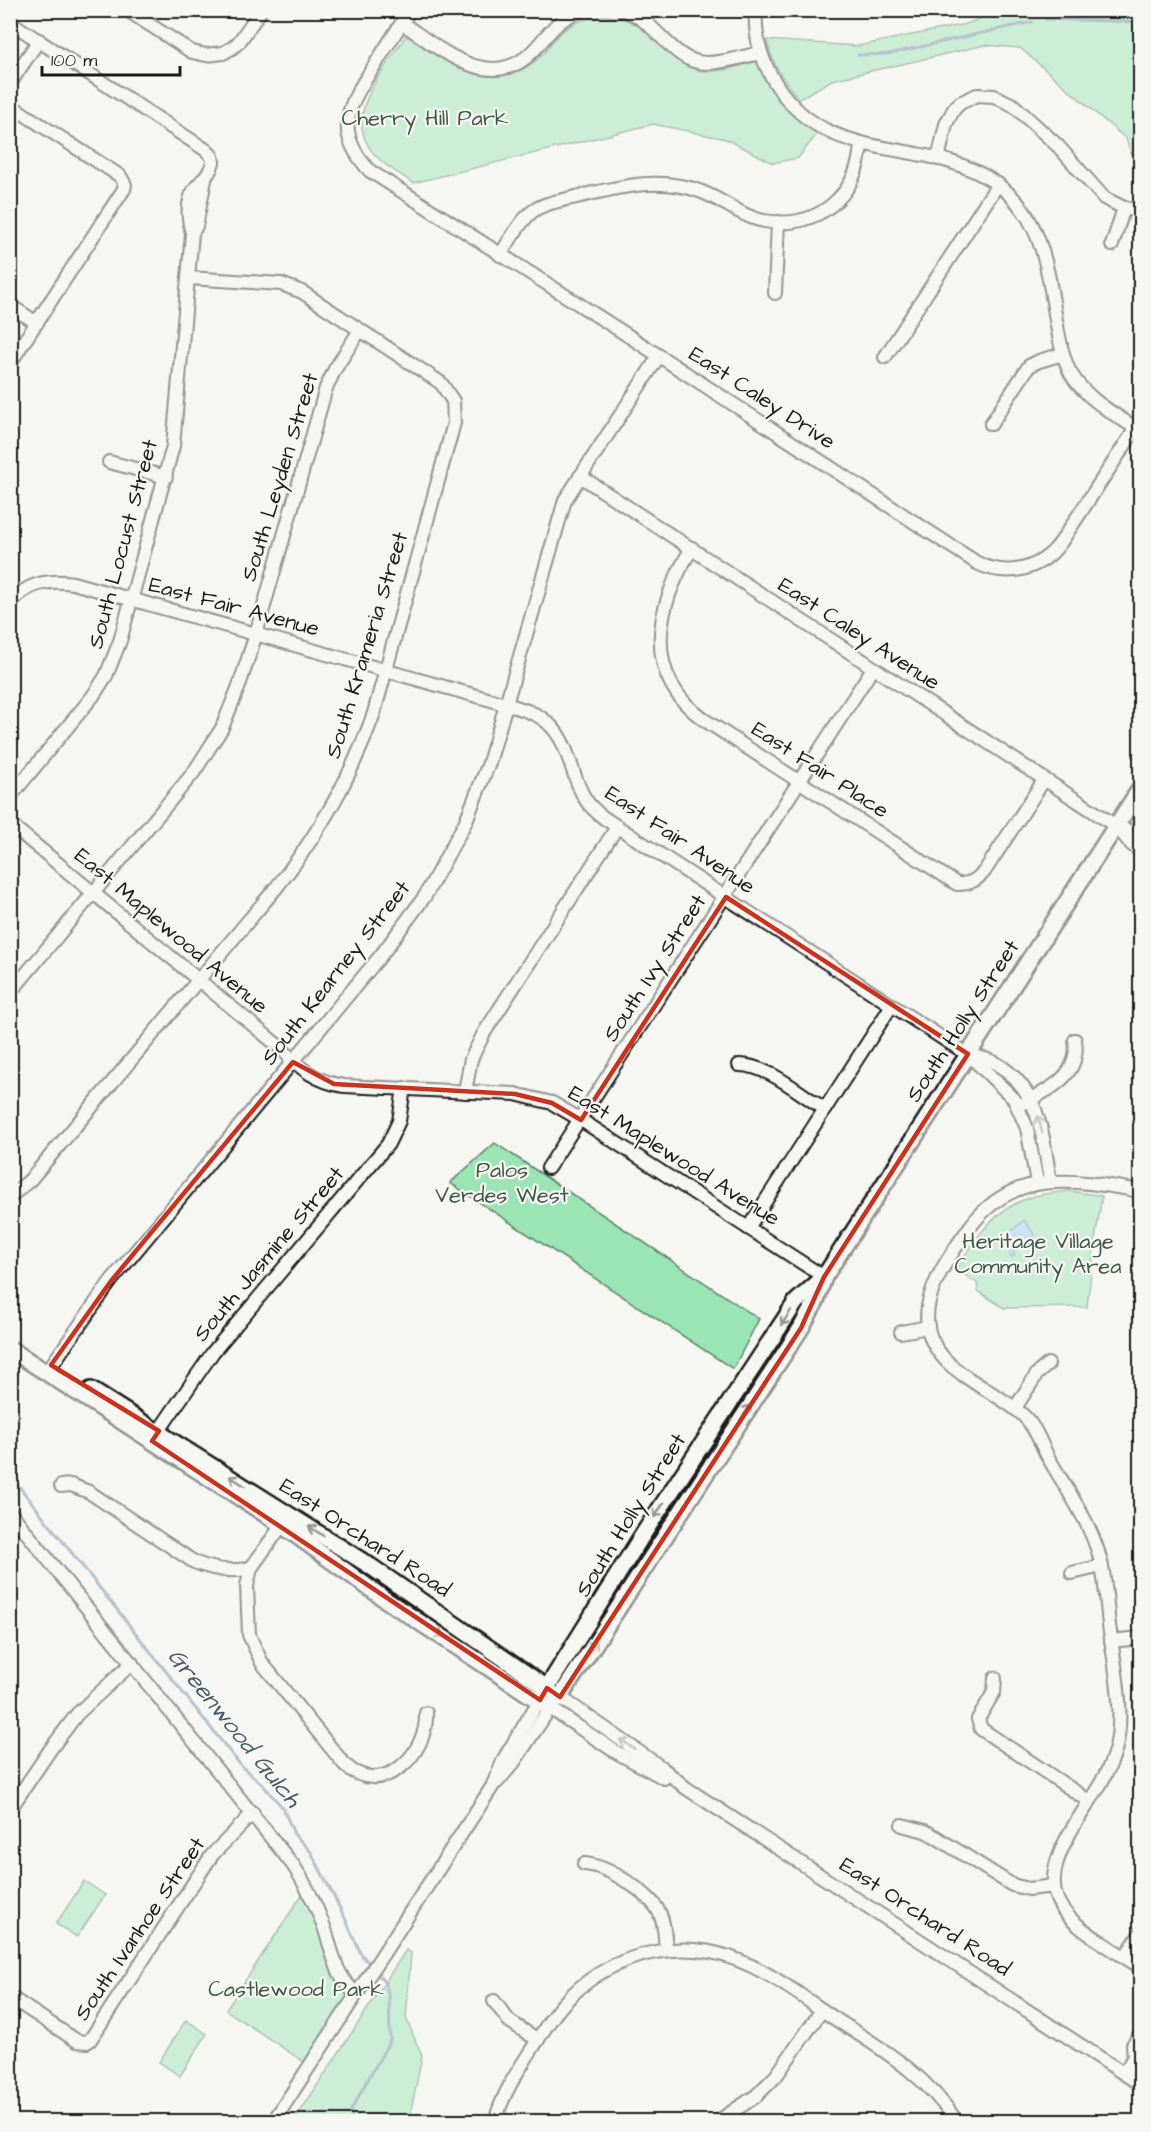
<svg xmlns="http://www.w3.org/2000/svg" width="1151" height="2132" viewBox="0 0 1151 2132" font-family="'Architects Daughter',sans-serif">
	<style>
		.green { fill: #9be5b4; stroke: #5c8068; stroke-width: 1.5 }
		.water { fill: #98ccf6; stroke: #66869f; stroke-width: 1.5 }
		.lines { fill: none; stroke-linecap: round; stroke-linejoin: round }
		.stream { stroke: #66869f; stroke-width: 3 }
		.minor-casing { stroke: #1c1c1c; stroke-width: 16 }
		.major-casing { stroke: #1c1c1c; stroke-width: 20 }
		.minor { stroke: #f6f6f2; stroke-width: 12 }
		.major { stroke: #f6f6f2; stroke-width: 15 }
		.oneway { stroke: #949492 }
		.marked { fill: none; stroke: #c8321e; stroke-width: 4.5; stroke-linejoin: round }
		.labels { text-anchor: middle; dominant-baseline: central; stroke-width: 4.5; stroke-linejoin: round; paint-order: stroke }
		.park-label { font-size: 22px; fill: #42584a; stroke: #f6f6f2 }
		.street-label { font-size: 22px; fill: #1c1c1c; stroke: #f6f6f2 }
		.water-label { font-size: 24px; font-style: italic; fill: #475a68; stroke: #f6f6f2 }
	</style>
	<rect width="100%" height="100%" fill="#f6f6f2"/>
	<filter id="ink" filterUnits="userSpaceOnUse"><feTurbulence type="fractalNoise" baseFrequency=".0167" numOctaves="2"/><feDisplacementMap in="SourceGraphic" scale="12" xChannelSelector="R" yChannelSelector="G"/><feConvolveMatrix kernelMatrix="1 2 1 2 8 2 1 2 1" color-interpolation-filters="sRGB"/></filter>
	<g filter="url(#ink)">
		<g class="green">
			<path d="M1000 11H1140V153L1131 154 1126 139 1020 48 985 45 832 80 799 99C784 81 771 63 767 40L858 46 966 24Z"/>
			<path d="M603 15C614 17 625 18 635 23 663 38 673 73 712 71 727 71 743 65 757 61L768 83 787 108 817 134 798 158 773 163 726 139 653 124 413 183C402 175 388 168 379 159 337 119 382 74 405 37L410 36C453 62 498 101 544 53 548 49 551 43 555 39 568 23 584 19 603 15Z"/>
			<path d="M495 1143 759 1319 733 1369 450 1183Z"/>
			<path d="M1069 1191 1102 1196 1095 1240 1087 1307 1004 1308 978 1291 977 1283 956 1269C976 1238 994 1208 1032 1197 1043 1193 1057 1193 1069 1191Z"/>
			<path d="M84 1881 105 1895 77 1937 56 1924Z"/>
			<path d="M307 1887 352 1990 304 2062 226 2010Z"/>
			<path d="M406 1950 411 1953 406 2018 422 2056 409 2121H294Z"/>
			<path d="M186 2020 207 2034 180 2076 159 2062Z"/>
		</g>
		<path class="water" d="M1024 1220 1035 1235 1013 1252 1015 1255 1012 1257 1000 1241Z"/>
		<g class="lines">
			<g class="stream">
				<path d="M1045 19 1140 22"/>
				<path d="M858 55 888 54 1032 22"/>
				<path d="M10 1475 242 1767 261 1783 283 1808 294 1834 311 1852 344 1916 361 1954 371 1966"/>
				<path d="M352 2122 351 2110 390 2040 389 1996 385 1983 375 1971"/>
			</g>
			<g class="minor-casing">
				<g id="minor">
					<path d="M127 10 192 52 206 55 223 53 232 48 239 42 261 10"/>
					<path d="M410 10C398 29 386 47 375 65 348 105 332 131 370 171L624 333 977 563C1008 578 1041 570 1061 542L1136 428"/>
					<path d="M623 10C658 20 671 63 707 63 725 63 744 56 761 53"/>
					<path d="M756 10C754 36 762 62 776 84 830 170 926 133 997 184 1044 217 1048 274 1057 326 1060 342 1063 359 1071 374 1087 400 1116 415 1140 431"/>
					<path d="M10 22 206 150 212 156 213 162C209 178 201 179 194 190 186 203 188 219 192 233L173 446 120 641 106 676 93 696 10 797"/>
					<path d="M402 23C439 48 491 95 533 51 550 33 557 18 583 10"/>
					<path d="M10 83 39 40"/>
					<path d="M10 105 120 176 125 185 124 189 10 363"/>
					<path d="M938 159 946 124 954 109 960 103 977 95 994 96 1013 105 1058 146 1104 198 1124 208 1140 211"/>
					<path d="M192 233 196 226 205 180"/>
					<path d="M1112 245 1124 208"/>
					<path d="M500 255C510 241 519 222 533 211 544 203 559 201 572 198 616 188 658 175 702 192 723 200 742 217 764 221 817 230 858 196 861 144"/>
					<path d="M775 293 778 222"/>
					<path d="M17 310 37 323"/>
					<path d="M885 357 998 184"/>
					<path d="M991 424 1029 366 1039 361 1063 354"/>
					<path d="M109 462 166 477"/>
					<path d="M580 476 1116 826 1140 835"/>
					<path d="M692 548C656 606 641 674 703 719L957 884C970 884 975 881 984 872L1044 780"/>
					<path d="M10 604C26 583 48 579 73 583L491 700C507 705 525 708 540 717 570 736 568 769 584 797 589 806 596 812 604 818L939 1036C948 1042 957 1048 967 1053 976 1058 988 1058 997 1064 1040 1089 1043 1137 1050 1181"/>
					<path d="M10 824 282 1049C300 1069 317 1082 344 1086L515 1094 552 1103 581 1120 824 1277"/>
					<path d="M1117 827 1130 843 1140 851"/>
					<path d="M10 993 194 772 222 728 239 686 256 634 326 388 335 369 360 330"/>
					<path d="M968 1054 1014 1099 1027 1128 1037 1183"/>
					<path d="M739 1065C768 1065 800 1094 825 1109"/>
					<path d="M465 1092 471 1059 484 1033 617 827"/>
					<path d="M1024 1103C1050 1089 1081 1075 1075 1040"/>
					<path d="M548 1168 873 668"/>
					<path d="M1140 1191C1077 1180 1014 1167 970 1227 935 1276 898 1329 962 1374 982 1389 1006 1399 1024 1416 1036 1428 1040 1442 1048 1457 1069 1494 1096 1529 1103 1572 1106 1589 1107 1607 1109 1625 1114 1664 1125 1708 1116 1747 1110 1771 1096 1792 1082 1813 1021 1905 1067 1919 1140 1967"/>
					<path d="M10 1197 30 1180 276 888C319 834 351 779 374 713L454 423 453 401 441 383 302 292 281 284 188 278"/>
					<path d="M748 1228 892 1005"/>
					<path d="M901 1332 928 1327"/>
					<path d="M46 1373 111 1281 382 954 425 896 465 823 489 763 565 500 659 356"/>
					<path d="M1015 1408 1037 1374 1048 1364"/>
					<path d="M154 1438 213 1352 388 1144 399 1121 404 1088"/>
					<path d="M61 1486 71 1485 89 1492 194 1562C213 1570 231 1573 251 1568"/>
					<path d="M10 1512 293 1865C306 1884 315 1903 323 1924 332 1948 335 1978 357 1994"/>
					<path d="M284 1516 277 1532 251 1568 247 1586 249 1635 262 1663 344 1764C381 1800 428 1755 426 1713"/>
					<path d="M1072 1573 1102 1566"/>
					<path d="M1111 1641 1140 1638"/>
					<path d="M995 1678 994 1692 978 1719 981 1729 1089 1801"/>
					<path d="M497 1782 514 1762 550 1708 616 1752 664 1778"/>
					<path d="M10 1809 50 1750 77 1714 132 1663"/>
					<path d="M902 1825 925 1831 936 1837 1012 1885 1029 1889 1054 1886"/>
					<path d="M584 1864C606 1865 651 1893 660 1914 665 1925 665 1938 666 1950"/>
					<path d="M1125 1957 1140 1934"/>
					<path d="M10 1997 77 2041 87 2042 90 2040 212 1855 253 1813"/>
					<path d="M494 2001 509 2021 538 2040"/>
					<path d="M1124 2073 1134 2057 1133 2045 1140 2034"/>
					<path d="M273 2122 492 1787 505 1757 547 1688 662 1768 686 1788 1140 2084"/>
					<path d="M495 2122C502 2095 517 2072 532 2049 542 2033 552 2015 566 2001 603 1961 661 1941 715 1953 760 1963 799 1995 837 2020 885 2051 924 2073 957 2122"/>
					<path d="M717 2122 756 2096 776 2076 822 2010"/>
				</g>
			</g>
			<g class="major-casing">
				<g id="major">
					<path d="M10 1349 279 1523 386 1600 550 1708 560 1697 801 1328 816 1301 824 1277 1140 789"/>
					<path d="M91 1390 370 1566 547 1688 640 1539 796 1302 824 1277"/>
				</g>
			</g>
			<use href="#minor" class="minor"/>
			<use href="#major" class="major"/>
		</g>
		<defs><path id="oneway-shaft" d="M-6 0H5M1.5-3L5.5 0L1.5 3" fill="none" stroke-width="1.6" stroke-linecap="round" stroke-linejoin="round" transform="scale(1.5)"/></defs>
		<g class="oneway">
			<use href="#oneway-shaft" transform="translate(1040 1124) rotate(-104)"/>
			<use href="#oneway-shaft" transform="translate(786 1318) rotate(123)"/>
			<use href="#oneway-shaft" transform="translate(746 1412) rotate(-57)"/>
			<use href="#oneway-shaft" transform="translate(237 1481) rotate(-148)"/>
			<use href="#oneway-shaft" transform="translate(659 1510) rotate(124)"/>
			<use href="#oneway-shaft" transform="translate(316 1531) rotate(-147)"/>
			<use href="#oneway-shaft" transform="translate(436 1632) rotate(33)"/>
			<use href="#oneway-shaft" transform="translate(592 1648) rotate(-57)"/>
			<use href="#oneway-shaft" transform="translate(627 1744) rotate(-146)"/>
		</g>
	</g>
	<path d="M0 0H1151V2132H0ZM726 897 968 1054 824 1277 801 1328 560 1697 547 1688 540 1700 152 1441 159 1431 51 1365 111 1281 293 1062 334 1084 515 1094 552 1103 581 1120Z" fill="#f6f6f2" fill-opacity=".55" fill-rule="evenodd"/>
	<path class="marked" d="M726 897 968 1054 824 1277 801 1328 560 1697 547 1688 540 1700 152 1441 159 1431 51 1365 111 1281 293 1062 334 1084 515 1094 552 1103 581 1120Z"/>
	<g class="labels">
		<g class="park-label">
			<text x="425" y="118">Cherry Hill Park</text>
			<text x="502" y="1170">Palos<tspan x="502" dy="25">Verdes West</tspan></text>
			<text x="1038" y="1241">Heritage Village<tspan x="1038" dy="25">Community Area</tspan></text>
			<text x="296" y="1989">Castlewood Park</text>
		</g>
		<g class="street-label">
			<text transform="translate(762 398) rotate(33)">East Caley Drive</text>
			<text transform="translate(280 477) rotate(-73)">South Leyden Street</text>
			<text transform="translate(123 544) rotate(-75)">South Locust Street</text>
			<text transform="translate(234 607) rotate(15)">East Fair Avenue</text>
			<text transform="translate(859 634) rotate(33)">East Caley Avenue</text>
			<text transform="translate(367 645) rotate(-73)">South Krameria Street</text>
			<text transform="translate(820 770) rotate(33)">East Fair Place</text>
			<text transform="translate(680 840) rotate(34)">East Fair Avenue</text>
			<text transform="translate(171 931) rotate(40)">East Maplewood Avenue</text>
			<text transform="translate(655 968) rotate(-57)">South Ivy Street</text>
			<text transform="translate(336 973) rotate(-52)">South Kearney Street</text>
			<text transform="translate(963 1021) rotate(-57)">South Holly Street</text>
			<text transform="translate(674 1156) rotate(32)">East Maplewood Avenue</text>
			<text transform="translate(269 1254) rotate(-50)">South Jasmine Street</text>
			<text transform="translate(631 1515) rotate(-58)">South Holly Street</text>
			<text transform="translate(365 1538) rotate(33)">East Orchard Road</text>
			<text transform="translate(925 1917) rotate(33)">East Orchard Road</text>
			<text transform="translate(140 1929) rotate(-56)">South Ivanhoe Street</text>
		</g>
		<g class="water-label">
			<text transform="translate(234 1728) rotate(51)">Greenwood Gulch</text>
		</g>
	</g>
	<rect width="1151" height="2132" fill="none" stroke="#f6f6f2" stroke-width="36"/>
	<rect x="18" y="18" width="1115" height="2096" fill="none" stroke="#1c1c1c" stroke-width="2" filter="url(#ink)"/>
	<path d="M42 66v9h138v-9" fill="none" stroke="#1c1c1c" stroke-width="3"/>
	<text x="51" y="66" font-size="18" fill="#1c1c1c" stroke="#f6f6f2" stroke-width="4.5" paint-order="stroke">100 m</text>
</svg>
